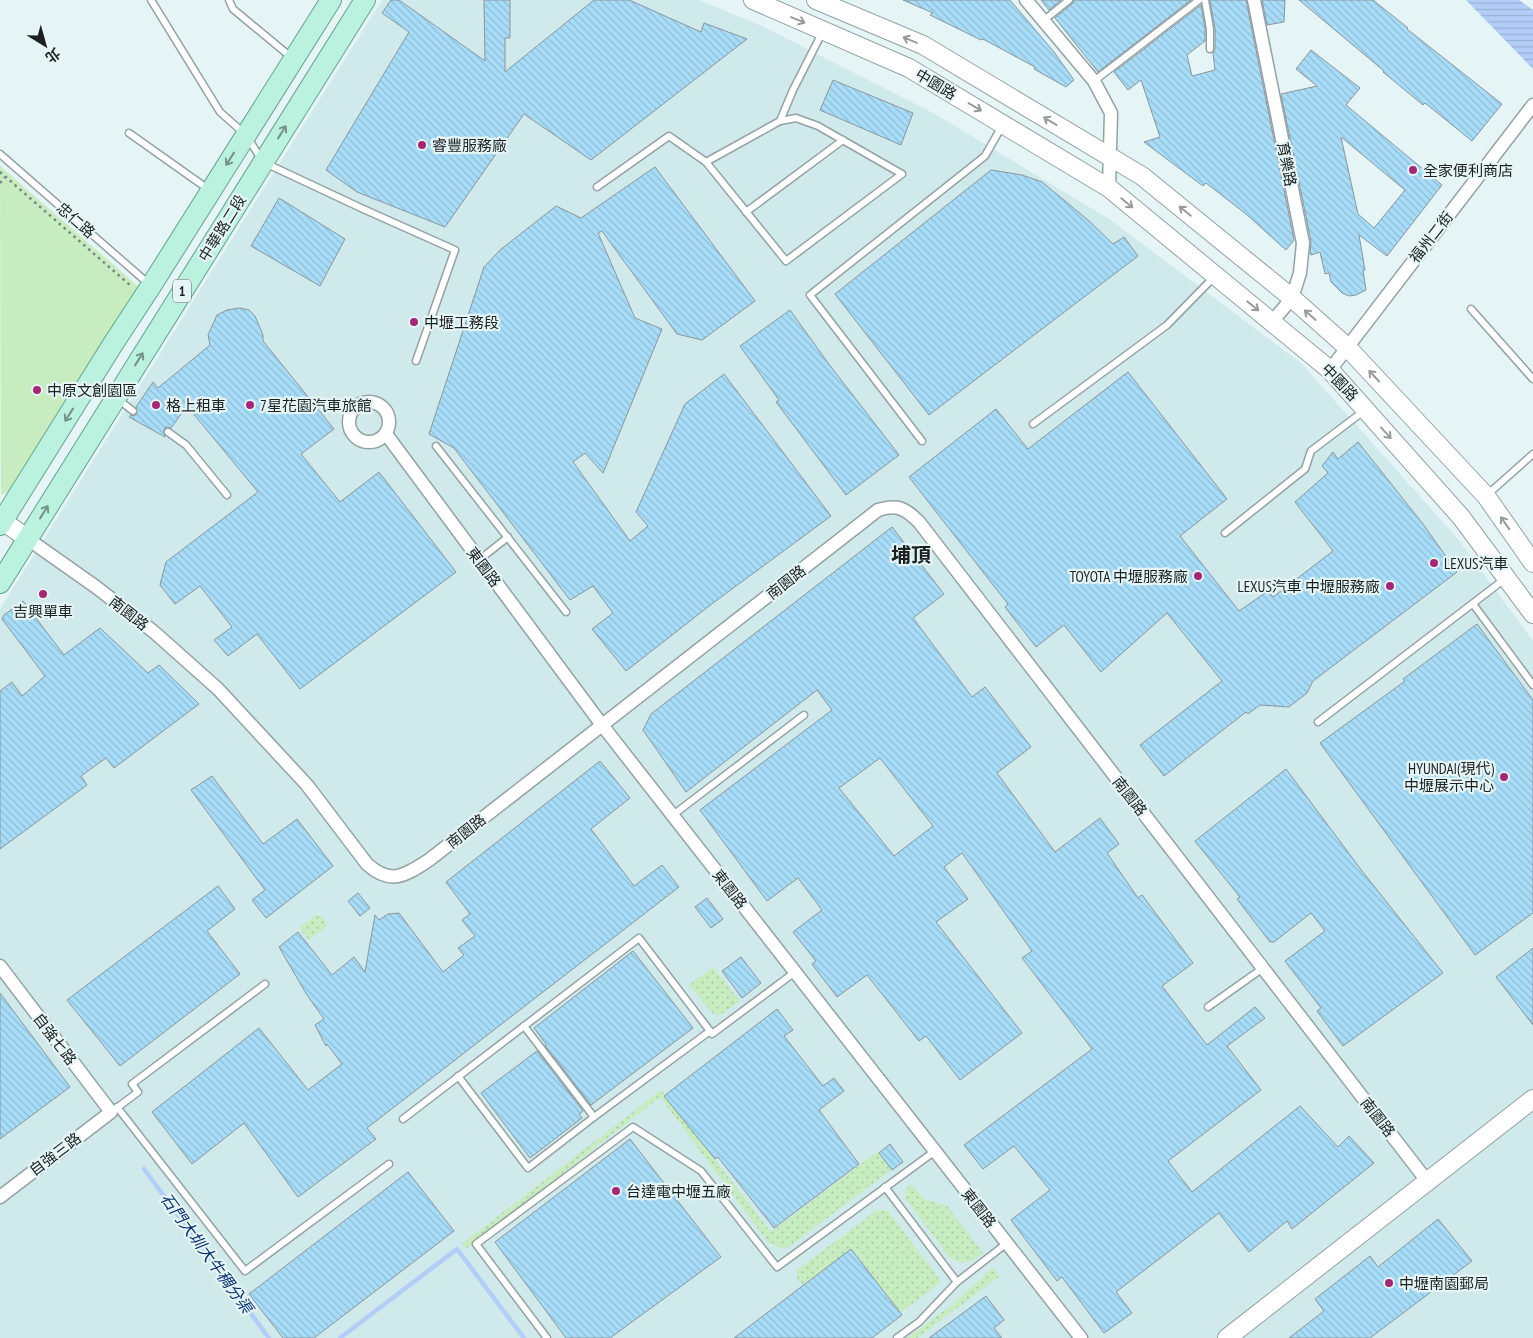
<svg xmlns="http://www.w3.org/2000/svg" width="1533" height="1338" viewBox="0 0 1533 1338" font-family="'PT Sans Narrow','Noto Sans TC',sans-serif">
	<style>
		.built { fill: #d0e9ea }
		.grass { fill: url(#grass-dots) }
		.green { fill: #c7ecc0 }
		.water { fill: url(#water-rules) }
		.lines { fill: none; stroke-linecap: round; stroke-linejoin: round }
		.stream { stroke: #b2cdf8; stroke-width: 4.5 }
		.building { fill: url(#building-back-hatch); stroke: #8a969c; fill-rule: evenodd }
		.lane-casing { stroke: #94a2a3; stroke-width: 9 }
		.street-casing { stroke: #94a2a3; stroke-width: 15 }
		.secondary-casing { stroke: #94a2a3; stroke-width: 20 }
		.primary-casing { stroke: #66a28f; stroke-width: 22 }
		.path { stroke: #798384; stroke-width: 2.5; stroke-dasharray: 2.5 4; stroke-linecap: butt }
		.lane { stroke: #fff; stroke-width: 6 }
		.street { stroke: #fff; stroke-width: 12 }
		.secondary { stroke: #fff; stroke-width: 18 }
		.primary { stroke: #bbf1df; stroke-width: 20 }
		.oneway { stroke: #989b9b }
		.oneway2 { stroke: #73938a }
		.poi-dot { fill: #a62676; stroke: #e5f4f5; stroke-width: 2 }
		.labels { text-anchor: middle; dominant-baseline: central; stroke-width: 4.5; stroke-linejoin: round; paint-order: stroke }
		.shield { fill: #e5f4f5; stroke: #586061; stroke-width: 1 }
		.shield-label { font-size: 14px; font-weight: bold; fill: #1b2021 }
		.street-label { font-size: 15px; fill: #1b2021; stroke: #e5f4f5 }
		.poi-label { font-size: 15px; fill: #1b2021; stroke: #e5f4f5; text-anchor: start }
		.water-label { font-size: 16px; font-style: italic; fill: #09326e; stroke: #e5f4f5 }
		.district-label { font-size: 20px; font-weight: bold; fill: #1b2021; stroke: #e5f4f5 }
	</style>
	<defs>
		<pattern id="grass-dots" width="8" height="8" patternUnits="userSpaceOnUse" patternTransform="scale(1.25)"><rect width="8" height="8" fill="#c7ecc0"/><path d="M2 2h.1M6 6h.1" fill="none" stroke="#aacaa5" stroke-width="1.8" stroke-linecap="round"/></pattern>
		<pattern id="water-rules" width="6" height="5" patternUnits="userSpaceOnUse" patternTransform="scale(1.25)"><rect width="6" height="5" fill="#b2cdf8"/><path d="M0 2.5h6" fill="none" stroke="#98b0d4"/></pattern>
		<pattern id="building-back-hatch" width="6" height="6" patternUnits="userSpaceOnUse" patternTransform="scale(1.25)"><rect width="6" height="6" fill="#a7ddf8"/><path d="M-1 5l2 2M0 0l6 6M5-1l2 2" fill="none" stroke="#8fbdd4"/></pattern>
	</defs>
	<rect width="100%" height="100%" fill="#e5f4f5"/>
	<path class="built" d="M382 0H699L764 27 935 114 1109 219 1301 363 1458 539 1533 641V1338H0V609Z"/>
	<g class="grass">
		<path d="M317 914 325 919 327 926 309 940 299 928Z"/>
		<path d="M713 967 740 1001 720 1015H714L689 985Z"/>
		<path d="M661 1090 771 1232 878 1151 891 1170 789 1247 781 1248 768 1242 660 1097 466 1249 462 1244Z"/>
		<path d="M911 1183 924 1199 947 1206 983 1253C970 1263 965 1265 950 1258L906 1199V1190Z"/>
		<path d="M881 1210 888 1211 941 1281 937 1285 900 1313 851 1249 803 1285 797 1278V1270L876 1211Z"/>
		<path d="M993 1267 1000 1276 917 1338H907L952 1305Z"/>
	</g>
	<path class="green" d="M0 166 140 288 8 492 1 495Z"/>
	<path class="water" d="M1466 0H1519L1533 10V69Z"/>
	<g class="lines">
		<g class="stream">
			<path d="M144 1169 269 1338"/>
			<path d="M340 1338 457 1249 524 1338"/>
		</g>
	</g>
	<g class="building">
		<path d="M391 0H399L485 61 484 0H510V38H505V72L594 0H629L701 32 704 23 747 39 591 160 524 114 445 227 357 192 326 170 409 32 382 13Z"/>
		<path d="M903 0H1010L1054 52 1074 80 1066 87 1034 69 1035 67 983 39 981 40 930 15 933 13Z"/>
		<path d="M1041 0H1061L1049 10Z"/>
		<path d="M1074 0H1191L1098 72 1055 18 1072 4Z"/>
		<path d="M1210 0H1246L1294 240 1286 250 1246 214 1206 183 1203 186 1144 142 1160 137 1141 80 1128 90 1114 72 1201 5 1205 29V41L1187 55 1192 76 1215 70 1213 53 1215 49V29Z"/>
		<path d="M1262 0H1285L1284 22 1267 25Z"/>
		<path d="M1299 0H1373L1408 28 1407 29 1502 104 1472 141 1425 103 1423 105 1383 72 1384 71Z"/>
		<path d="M1311 50 1360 88 1346 105 1442 185 1387 256 1359 235 1365 270H1363L1366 290 1356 295 1349 296 1342 293 1331 282 1329 273 1325 274 1320 252 1311 255 1310 252 1311 241 1281 94 1317 86 1296 69ZM1341 137 1405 190 1374 228 1358 214Z"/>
		<path d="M833 80 913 113 901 145 820 110Z"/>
		<path d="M655 167 755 301 702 340 677 334 602 231 598 233 635 318 662 329 603 473 585 453 573 462 630 541 648 526 636 512 685 404 724 374 831 516 713 603 626 671 592 629 613 613 593 586 570 600 454 448 429 434 484 267 500 250 556 206 581 218Z"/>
		<path d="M991 170 1022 175 1042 182 1088 220 1113 244 1124 237 1138 256 929 415 835 294Z"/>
		<path d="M279 198 345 239 320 286 251 246Z"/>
		<path d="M240 308 249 310 255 316 263 335V341L334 429 301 454 340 502 379 472 456 572 300 689 257 634 228 656 214 640 232 627 200 586 175 604 160 585 166 562 258 492 187 406 171 428 166 427 164 430 165 437 129 417 131 415 134 416 137 414 136 407 153 382 158 388 210 345 208 335 217 315 227 310Z"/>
		<path d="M790 310 828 363 899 455 846 495 776 402 779 400 740 346Z"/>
		<path d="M1128 372 1227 499 1180 536 1239 611 1268 591 1273 597 1333 551 1295 502 1328 473 1322 466 1333 452 1338 459 1358 442 1423 524 1457 572 1313 681 1307 693 1289 707 1260 705 1248 714 1246 712 1164 776 1140 745 1222 681 1167 613 1101 672 1064 625 1036 647 1005 607 1008 604 909 477 996 409 1028 449Z"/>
		<path d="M892 527 944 594 913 618 972 697 985 687 1031 747 997 773 1055 852 1100 818 1119 844 1107 853 1138 898 1142 895 1193 963 1162 986 1207 1045 1255 1007 1265 1018 1227 1046 1261 1090 1168 1161 1192 1192 1300 1106 1338 1147 1349 1136 1374 1163 1292 1229 1287 1221 1249 1252 1219 1213 1116 1292 1132 1313 1104 1333 1062 1277 1057 1281 1011 1220 1050 1190 1014 1146 983 1169 964 1145 1092 1049 1022 958 1032 951 962 853 944 867 968 899 936 922 1022 1033 960 1080 926 1036 919 1041 867 975 837 997 812 964 816 961 793 932 822 910 798 878 767 901 700 810 832 710 817 690 686 792 643 730 651 714ZM880 758 933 826 894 856 839 788Z"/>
		<path d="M23 601 64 655 100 628 148 673 159 665 199 704 114 768 106 758 81 776 87 785 0 849V691L12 682 22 696 45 676 2 619 4 615Z"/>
		<path d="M1477 624 1533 700V913L1475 955 1320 743 1405 681 1403 679Z"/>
		<path d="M600 761 630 798 591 829 634 886 662 865 679 887 367 1128 376 1139 298 1197 244 1123 192 1164 152 1112 259 1028 308 1090 342 1064 327 1044 326 1046 315 1025 324 1019 307 995 279 947 298 932 332 975 354 957 365 972 375 915 379 920 388 914 399 913 443 972 464 955 458 948 475 936 462 920 470 914 446 882Z"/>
		<path d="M1286 769 1362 871 1443 973 1343 1046 1317 1011 1321 1008 1285 961 1325 931 1311 913 1274 942H1270L1237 899 1240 897 1195 841Z"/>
		<path d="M212 776 263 844 297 819 333 866 266 918 252 900 265 890 191 790Z"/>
		<path d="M218 886 235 909 207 931 240 974 120 1066 67 1000Z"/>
		<path d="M358 893 370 908 360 916 348 901Z"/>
		<path d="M707 898 723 919 711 928 695 907Z"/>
		<path d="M1533 948V1025L1496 977Z"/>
		<path d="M633 951 693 1028 591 1105 545 1045 546 1044 534 1028Z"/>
		<path d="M741 957 761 983 742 998 722 971Z"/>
		<path d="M0 993 70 1087 0 1139Z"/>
		<path d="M777 1009 793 1030 784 1036 823 1086 834 1078 844 1091 819 1110 859 1164 774 1228 718 1157 715 1159 664 1096Z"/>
		<path d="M537 1051 583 1111 579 1114 582 1118 530 1158 481 1093Z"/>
		<path d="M630 1139 721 1257 610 1338H566L495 1242Z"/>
		<path d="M890 1144 903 1162 892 1170 879 1153Z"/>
		<path d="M408 1172 454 1231 314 1338H283L249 1294Z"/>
		<path d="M1438 1219 1472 1261 1370 1338H1289L1324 1311 1315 1299 1370 1256 1378 1267Z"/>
		<path d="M851 1249 902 1315 872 1338H734Z"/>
		<path d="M986 1296 1004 1320 994 1328 1002 1338H929Z"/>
	</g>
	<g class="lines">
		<g class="lane-casing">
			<g id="lane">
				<path d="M151 0 220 112 246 135 263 162 361 208 455 250 416 361"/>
				<path d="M229 0 233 9 291 57"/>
				<path d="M1205 0 1210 29V49"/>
				<path d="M1043 21 1069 0"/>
				<path d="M1094 81 1199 0"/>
				<path d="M780 121 793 90 823 31"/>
				<path d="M129 133 208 189"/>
				<path d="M0 154 150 285"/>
				<path d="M597 187 669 136 706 162 786 261 902 174 818 126 796 118 780 121 706 162"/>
				<path d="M746 212 843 140"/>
				<path d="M1471 309 1533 379"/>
				<path d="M119 400 133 411"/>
				<path d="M1033 424 1167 325 1214 277"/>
				<path d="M168 432 186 445 227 495"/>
				<path d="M922 441 810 295 985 156 1002 126"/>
				<path d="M436 446 566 612"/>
				<path d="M1487 495 1533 454"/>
				<path d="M1225 533 1305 469 1311 451 1365 410"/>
				<path d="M479 560 508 537"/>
				<path d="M1473 604 1533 685"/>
				<path d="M1318 722 1506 578"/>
				<path d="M673 815 804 715"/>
				<path d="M1208 1007 1263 968"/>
				<path d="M524 1026 594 1117"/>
				<path d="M458 1076 528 1168 594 1117 710 1031 712 1034 795 972"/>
				<path d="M117 1107 245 1271 389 1164"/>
				<path d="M114 1110 138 1092 132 1084 265 984"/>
				<path d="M403 1119 639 938 710 1031"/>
				<path d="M885 1187 957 1282"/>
				<path d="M547 1338 476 1244 633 1127 701 1171 777 1267 935 1151"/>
				<path d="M897 1338 919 1322 957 1282 1007 1243"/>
			</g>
		</g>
		<g class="street-casing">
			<g id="street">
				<path d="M1026 0 1094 81 1111 113 1109 188"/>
				<path d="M1254 0 1303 243 1300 273 1292 298 1272 322"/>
				<path d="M1330 370 1533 105"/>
				<circle cx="369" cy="422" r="20"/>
				<path d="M386 434 602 725 1081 1338"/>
				<path d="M28 539 96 587 154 632 218 689 307 785 367 864C391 886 406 875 429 860L878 510C897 504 905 508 919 522L1427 1181"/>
				<path d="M0 966 111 1112 0 1197"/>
			</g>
		</g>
		<g class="secondary-casing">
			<g id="secondary">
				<path d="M753 0 909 68 1109 188 1330 370 1461 517 1533 614"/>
				<path d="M816 0 923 45 1142 176 1292 298 1347 347 1486 496 1533 563"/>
				<path d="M0 519 28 539"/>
				<path d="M1227 1338 1533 1099"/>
			</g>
		</g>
		<g class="primary-casing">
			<g id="primary">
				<path d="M0 525 113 344 151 286 331 0"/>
				<path d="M0 583 365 0"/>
			</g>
		</g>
		<g class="path">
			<path d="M0 172 131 286"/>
			<path d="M0 183 5 177"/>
		</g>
		<use href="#lane" class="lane"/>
		<use href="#street" class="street"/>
		<use href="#secondary" class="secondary"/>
		<use href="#primary" class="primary"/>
	</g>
	<defs><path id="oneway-shaft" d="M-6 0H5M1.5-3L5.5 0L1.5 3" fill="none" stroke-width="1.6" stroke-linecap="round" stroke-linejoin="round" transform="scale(1.25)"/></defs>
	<g class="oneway">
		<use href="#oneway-shaft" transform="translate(798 20) rotate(23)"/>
		<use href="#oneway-shaft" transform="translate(910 40) rotate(-157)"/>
		<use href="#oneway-shaft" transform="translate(975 107) rotate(31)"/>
		<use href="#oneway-shaft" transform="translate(1050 121) rotate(-149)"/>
		<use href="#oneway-shaft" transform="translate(1127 203) rotate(39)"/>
		<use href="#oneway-shaft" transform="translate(1185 211) rotate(-141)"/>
		<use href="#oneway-shaft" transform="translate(1253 306) rotate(39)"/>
		<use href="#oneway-shaft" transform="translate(1310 315) rotate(-139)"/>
		<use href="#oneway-shaft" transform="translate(1374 376) rotate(-133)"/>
		<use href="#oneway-shaft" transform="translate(1386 433) rotate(48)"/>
		<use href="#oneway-shaft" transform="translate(1505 523) rotate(-125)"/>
	</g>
	<g class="oneway2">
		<use href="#oneway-shaft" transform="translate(282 132) rotate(-58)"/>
		<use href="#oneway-shaft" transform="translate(230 159) rotate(122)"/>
		<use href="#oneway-shaft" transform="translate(139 359) rotate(-58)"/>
		<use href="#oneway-shaft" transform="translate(69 415) rotate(122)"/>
		<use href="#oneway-shaft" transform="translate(44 512) rotate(-58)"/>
	</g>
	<g class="poi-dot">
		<circle cx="422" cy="145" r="5"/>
		<circle cx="1413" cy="170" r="5"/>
		<circle cx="414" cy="322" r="5"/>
		<circle cx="37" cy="390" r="5"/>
		<circle cx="156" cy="405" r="5"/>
		<circle cx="250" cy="405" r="5"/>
		<circle cx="1434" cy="563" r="5"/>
		<circle cx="1198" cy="576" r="5"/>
		<circle cx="1390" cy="586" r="5"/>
		<circle cx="43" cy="594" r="5"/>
		<circle cx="1504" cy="777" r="5"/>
		<circle cx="616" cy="1191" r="5"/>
		<circle cx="1389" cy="1283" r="5"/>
	</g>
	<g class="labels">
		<rect class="shield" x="173" y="279.5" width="18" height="23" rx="4"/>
		<g class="shield-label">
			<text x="182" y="291">1</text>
		</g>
		<g class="street-label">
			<text transform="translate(936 84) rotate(31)">中園路</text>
			<text transform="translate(1287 164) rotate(79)">育樂路</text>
			<text transform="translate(76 220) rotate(41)">忠仁路</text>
			<text transform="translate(222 228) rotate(-58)">中華路二段</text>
			<text transform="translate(1431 237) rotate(-52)">福州二街</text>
			<text transform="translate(1340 382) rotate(46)">中園路</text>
			<text transform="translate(484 567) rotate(53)">東園路</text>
			<text transform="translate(786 582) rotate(-38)">南園路</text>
			<text transform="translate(129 613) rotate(38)">南園路</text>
			<text transform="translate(1130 796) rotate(52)">南園路</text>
			<text transform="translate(466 831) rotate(-38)">南園路</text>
			<text transform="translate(730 889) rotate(52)">東園路</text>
			<text transform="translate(55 1039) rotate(53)">自強七路</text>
			<text transform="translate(1378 1117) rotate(52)">南園路</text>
			<text transform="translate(55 1154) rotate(-37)">自強三路</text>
			<text transform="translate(979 1208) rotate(52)">東園路</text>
		</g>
		<g class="poi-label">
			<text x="432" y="145">睿豐服務廠</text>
			<text x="1423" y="170">全家便利商店</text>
			<text x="424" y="322">中壢工務段</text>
			<text x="47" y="390">中原文創園區</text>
			<text x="166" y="405">格上租車</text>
			<text x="260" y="405">7星花園汽車旅館</text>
			<text x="1444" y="563">LEXUS汽車</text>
			<text x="1188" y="576" text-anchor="end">TOYOTA 中壢服務廠</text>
			<text x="1380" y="586" text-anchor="end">LEXUS汽車 中壢服務廠</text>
			<text x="43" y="611" text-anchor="middle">吉興單車</text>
			<text x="1494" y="768" text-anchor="end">HYUNDAI(現代)<tspan x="1494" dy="17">中壢展示中心</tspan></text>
			<text x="626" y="1191">台達電中壢五廠</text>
			<text x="1399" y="1283">中壢南園郵局</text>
		</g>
		<g class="water-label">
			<text transform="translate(207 1253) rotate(54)">石門大圳大牛稠分渠</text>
		</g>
		<g class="district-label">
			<text x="911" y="555">埔頂</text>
		</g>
	</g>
	<g transform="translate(45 45) rotate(143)" stroke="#e5f4f5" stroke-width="4" paint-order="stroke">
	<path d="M0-4L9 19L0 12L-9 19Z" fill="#1b2021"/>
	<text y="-8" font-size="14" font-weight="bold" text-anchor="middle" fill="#1b2021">北</text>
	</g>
</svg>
